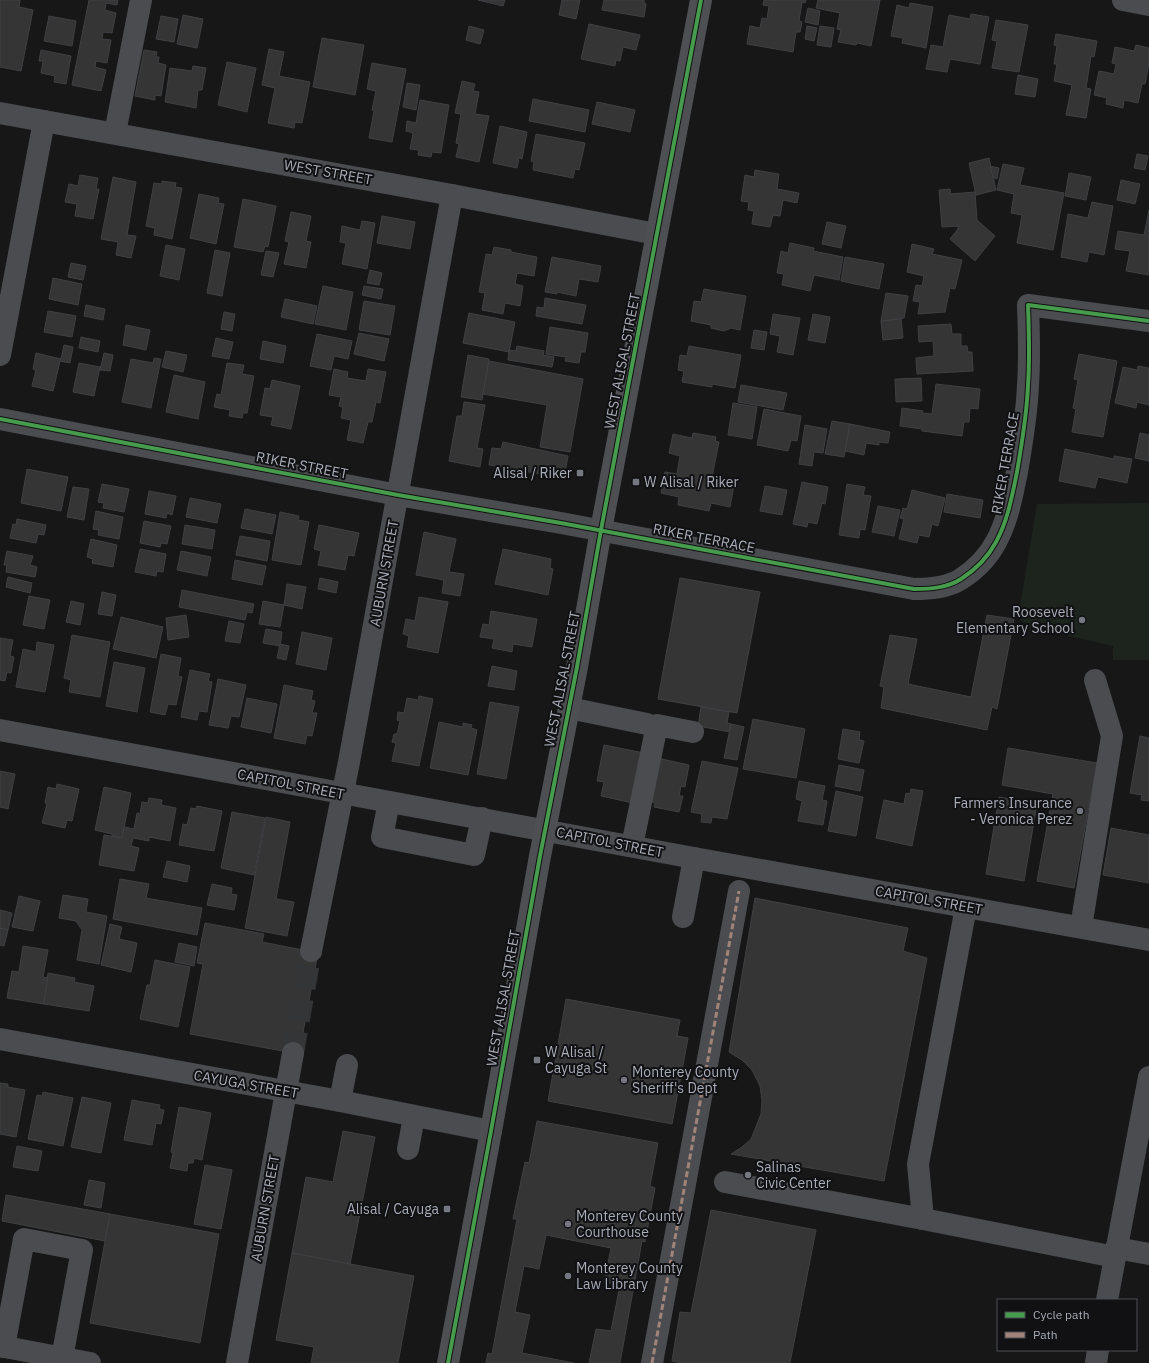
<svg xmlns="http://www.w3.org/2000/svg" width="1149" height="1363" viewBox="0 0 1149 1363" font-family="'IBM Plex Sans',sans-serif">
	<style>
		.green { fill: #1d241e }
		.building { fill: #353536; stroke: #3f4043 }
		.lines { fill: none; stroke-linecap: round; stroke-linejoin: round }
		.minor-tunnel { stroke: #343537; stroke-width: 22; stroke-dasharray: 22 11; stroke-linecap: butt }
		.minor { stroke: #4b4c50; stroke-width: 22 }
		.major { stroke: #4d4f52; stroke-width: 22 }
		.quiet { stroke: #a18479; stroke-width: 3; stroke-dasharray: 6 3; stroke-linecap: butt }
		.cycleway-casing { stroke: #111113; stroke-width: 6 }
		.cycleway { stroke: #469c4c; stroke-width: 4 }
		.poi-dot { fill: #757880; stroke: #111113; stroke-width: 1.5 }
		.labels { text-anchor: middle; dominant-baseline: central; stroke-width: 4; stroke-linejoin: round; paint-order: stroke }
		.street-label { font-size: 14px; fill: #a8adb8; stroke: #111113 }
		.poi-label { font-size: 14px; fill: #a8adb8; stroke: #111113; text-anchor: start }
	</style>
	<rect width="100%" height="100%" fill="#171717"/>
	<path class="green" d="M1149 503V660H1113V646L1031 627 1018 618 1037 504Z"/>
	<g class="building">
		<path d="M0 0H20L19 7 33 10 21 71 0 67Z"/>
		<path d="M89 0H118L117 5 106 3 105 10 116 13 112 33 103 32 102 39 111 40 107 63 96 61 95 67 106 70 101 91 72 85Z"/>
		<path d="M478 0H505L503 6Z"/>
		<path d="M562 0H580L576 19 559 15Z"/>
		<path d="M604 0H644V3L646 4 644 17 602 10Z"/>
		<path d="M764 0H806L805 3 802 2 799 21 802 22 800 32H796L793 52 747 44 750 26 760 28 762 18 767 19 769 6 763 5Z"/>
		<path d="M818 0H880L871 46 857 43 856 45 838 42 841 30 837 29 840 13 816 8Z"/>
		<path d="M910 3 933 7 926 48 902 43 903 38 891 36 897 5 909 8Z"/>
		<path d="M808 8 820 11 818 25 805 22Z"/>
		<path d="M971 14 989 17 980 64 950 59 947 72 926 69 931 45 943 47 949 15 970 19Z"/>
		<path d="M183 15 203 19 197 48 177 44Z"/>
		<path d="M49 16 76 21 72 46 44 41Z"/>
		<path d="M161 16 178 19 174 42 156 39Z"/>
		<path d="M996 20 1028 25 1019 72 992 68 997 41 992 40Z"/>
		<path d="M589 24 640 35 636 50 623 47 620 61 616 60 615 66 581 59Z"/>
		<path d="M469 26 484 30 480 44 466 40Z"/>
		<path d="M807 26 817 28 814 41 805 39Z"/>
		<path d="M820 26 834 28 831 47 817 45Z"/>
		<path d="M1056 34 1097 41 1094 57 1091 56 1086 88 1091 89 1086 118 1066 115 1072 85 1054 81 1057 64H1054L1057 46 1054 45Z"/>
		<path d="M322 38 364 45 355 95 313 87Z"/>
		<path d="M1136 45 1149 48V63L1145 84H1142L1138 103 1124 100 1123 108 1106 104 1107 98 1094 95 1099 71 1114 74 1116 64 1112 63 1115 47 1134 51Z"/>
		<path d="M269 49 284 52 279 76 310 82 302 123 295 122 294 128 268 123 275 88 262 85Z"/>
		<path d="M41 50 71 56 66 84 54 82 55 76 41 73 43 61H39Z"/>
		<path d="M144 50 157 52 156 57H159L158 63 166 65 161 96 155 95V100L135 96Z"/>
		<path d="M227 62 256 68 247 112 218 105Z"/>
		<path d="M372 63 406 69 392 142 369 138 374 111 372 110 376 91 367 89Z"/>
		<path d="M193 66 206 68 202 90H198L196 108 165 102 170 68 192 71Z"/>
		<path d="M1018 75 1038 79 1035 97 1015 94Z"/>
		<path d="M462 81 475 84 473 91 479 92 475 114 489 116 479 162 456 157 459 144 456 143 461 114 455 113Z"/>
		<path d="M407 83 420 85 416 110 403 107Z"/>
		<path d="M533 99 589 110 585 132 529 121Z"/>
		<path d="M420 100 449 105 441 153 432 152 431 157 418 155 419 150 410 149 413 133 406 131 407 121 416 123Z"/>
		<path d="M597 102 635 110 630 132 592 124Z"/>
		<path d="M500 126 527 132 522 159 519 158 517 168 493 163Z"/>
		<path d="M536 134 585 143 579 170 575 169 573 178 533 170 534 162 531 161Z"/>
		<path d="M1137 154 1148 156 1145 170 1134 168Z"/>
		<path d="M989 158 996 190 976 195 969 163Z"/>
		<path d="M1003 164 1024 168 1020 185 1064 193 1053 250 1017 243 1022 215 1011 213 1014 194 997 190Z"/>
		<path d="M990 166 999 168 997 179 993 177Z"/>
		<path d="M755 170 779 174 777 189 799 193 797 203 783 200 780 216 773 215 770 227 752 224 754 211 748 210 749 202 741 201 745 175 754 177Z"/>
		<path d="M1069 173 1091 177 1086 200 1065 196Z"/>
		<path d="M80 175 98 178 96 189H99L93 219 75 216 77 204 65 202 69 184 78 186Z"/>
		<path d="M113 177 136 182 127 235 136 236 131 258 116 255 118 242 101 239Z"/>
		<path d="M1121 180 1140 184 1135 204 1117 200Z"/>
		<path d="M162 181 176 183 175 187 182 188 172 239 154 235 155 228 146 226 154 183 162 184Z"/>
		<path d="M950 189 951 194 975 192 977 220 995 236 975 261 950 239 958 229V226L942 227 939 190Z"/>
		<path d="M199 194 219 198 218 203 224 204 216 244 190 238Z"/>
		<path d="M243 199 276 206 268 247 265 246 263 252 234 247Z"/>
		<path d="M1092 202 1113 206 1104 255 1089 252 1087 262 1061 257 1068 214 1088 218Z"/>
		<path d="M1149 210V275L1126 271 1130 251 1115 249 1118 231 1144 235Z"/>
		<path d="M291 212 311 216 306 241 311 242 306 268 284 264 289 242 285 241Z"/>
		<path d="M382 216 415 222 410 249 377 243Z"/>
		<path d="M362 221 375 223 367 269 342 264 346 243 340 242 342 226 360 230Z"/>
		<path d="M827 222 846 226 841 248 822 244Z"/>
		<path d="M790 243 814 248 813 251 843 257 839 280 814 275 810 291 782 285 784 274 777 273 781 251 788 253Z"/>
		<path d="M912 244 934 249 932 254 962 260 955 289 950 288 945 312 918 314 920 302 913 301 916 285 922 286 924 276 907 272Z"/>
		<path d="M166 245 185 249 179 280 160 276Z"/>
		<path d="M494 247 511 250V252L537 257 534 276 517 273 515 284 523 286 520 306 505 303 503 314 482 310 485 293 479 292 486 254 492 255Z"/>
		<path d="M215 250 230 253 222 296 207 293Z"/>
		<path d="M266 251 279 253 273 277 261 275Z"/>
		<path d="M552 257 601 266 598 282 579 279 576 296 557 292V294L545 292Z"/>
		<path d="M845 257 884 264 879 289 841 281Z"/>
		<path d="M71 263 86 266 83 280 68 277Z"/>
		<path d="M370 270 382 273 379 285 367 283Z"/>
		<path d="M53 278 82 284 78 305 49 299Z"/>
		<path d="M323 286 353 292 346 330 315 324Z"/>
		<path d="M364 286 383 289 381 299 362 295Z"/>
		<path d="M704 289 746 296 740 330 731 328 724 331 711 328V325L691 321 694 301 701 302Z"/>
		<path d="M886 293 908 296 904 318 881 321Z"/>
		<path d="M545 298 586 305 582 324 536 316 537 307 544 308Z"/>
		<path d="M285 299 317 306 313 324 281 317Z"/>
		<path d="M364 301 395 306 390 335 359 330Z"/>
		<path d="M86 305 105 309 103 320 84 316Z"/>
		<path d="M48 311 76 316 72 337 44 332Z"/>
		<path d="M224 312 235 314 232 331 221 329Z"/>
		<path d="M469 313 515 322 509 352 463 343Z"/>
		<path d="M773 314 800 318 793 355 777 352 780 336 770 334Z"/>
		<path d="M813 314 830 317 825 343 808 340Z"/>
		<path d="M901 319 903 338 883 340 881 321Z"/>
		<path d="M951 324 952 334H961V346H967L968 352H972L973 371 917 374 916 358 934 356 933 341 919 342 918 326Z"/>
		<path d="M126 325 150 330 146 350 123 345Z"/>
		<path d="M550 327 588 333 585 352H581L579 363 565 361 566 357 546 354Z"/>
		<path d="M754 330 767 332 764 350 751 348Z"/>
		<path d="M359 333 389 339 384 361 354 354Z"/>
		<path d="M317 334 352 341 348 359 334 356 331 370 310 366Z"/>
		<path d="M81 337 100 341 98 352 79 348Z"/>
		<path d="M216 338 233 342 229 359 212 356Z"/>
		<path d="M263 341 286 346 283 363 260 359Z"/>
		<path d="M64 345 73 347 70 363 60 361 53 391 32 386 36 370 33 369 36 353 61 359Z"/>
		<path d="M517 346 544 351 543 355 554 357 552 367 508 360 509 350 516 351Z"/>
		<path d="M689 346 741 355 735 388 712 384V387L682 382 684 371 678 370 680 355 687 356Z"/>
		<path d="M166 351 187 355 183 372 162 367Z"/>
		<path d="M104 353 113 355 110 371 100 370Z"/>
		<path d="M1079 354 1117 361 1103 437 1072 432 1076 409 1073 408 1078 380 1074 379Z"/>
		<path d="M468 355 489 359 482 400 461 397Z"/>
		<path d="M154 358 161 359 151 408 122 402 131 359 153 363Z"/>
		<path d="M489 361 583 379 570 452 540 447 547 405 483 394Z"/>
		<path d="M79 363 100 367 94 396 73 392Z"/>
		<path d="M227 363 244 365 242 374 254 376 247 413H243L242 418 229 416 230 410 214 407 217 394 221 395Z"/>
		<path d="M1138 366 1149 368V405L1137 402 1136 408 1115 403 1123 367 1137 370Z"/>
		<path d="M334 369 348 372 347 378 366 381 368 369 386 372 380 403 376 402 372 422H368L363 443 347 440 351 420 341 418 343 407 339 406 341 397 329 395Z"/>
		<path d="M174 375 205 382 198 419 166 412Z"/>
		<path d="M921 378 922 401 896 402 895 379Z"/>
		<path d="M272 380 300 386 291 429 271 425 273 417 260 415 265 388 270 389Z"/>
		<path d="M936 384 980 389 978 409 970 408 969 422H964L962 436 922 431V429L900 426 902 408 923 411 922 413 932 414Z"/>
		<path d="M741 385 787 393 783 410 738 402Z"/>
		<path d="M464 402 485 405 477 448 483 449 480 467 449 461 457 416H462Z"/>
		<path d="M733 403 757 407 752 439 728 435Z"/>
		<path d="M764 409 801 416 797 441 791 440 788 451 757 445Z"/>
		<path d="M832 421 850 424 844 457 825 454Z"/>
		<path d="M850 424 890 432 888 443 879 442V445L866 443 864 455 845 451Z"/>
		<path d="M805 425 827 429 823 453 814 452 812 466 799 464Z"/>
		<path d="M693 433 716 437 715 441 719 442 712 477 731 481 730 484 734 485 730 507 711 503 709 511 678 505 679 497 661 493 665 472 677 474 680 456 669 453 673 434 692 438Z"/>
		<path d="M1140 433 1149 435V461L1135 458Z"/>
		<path d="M503 442 568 456 564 478 489 465 492 448 501 449Z"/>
		<path d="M1065 449 1114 459V456L1132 459 1127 483 1098 477 1095 488 1059 481Z"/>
		<path d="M27 469 68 477 61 511 21 503Z"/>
		<path d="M802 482 828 487 825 504 822 503 817 524 808 522 807 527 793 524Z"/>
		<path d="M102 484 129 489 124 512 103 508 104 503 98 502Z"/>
		<path d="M847 484 865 487 863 495 871 496 865 530 860 529 859 538 839 535Z"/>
		<path d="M765 486 787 490 782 515 760 511Z"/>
		<path d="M73 487 89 489 84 520 67 517Z"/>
		<path d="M912 490 945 498 938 526 932 524 929 537 919 535 917 543 899 539 904 519 900 518 903 508 907 509Z"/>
		<path d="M149 491 176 496 172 515 167 513 166 518 145 514Z"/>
		<path d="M947 494 983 500 980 518 944 512Z"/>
		<path d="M190 498 221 504 217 523 186 517Z"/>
		<path d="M878 506 900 510 894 536 872 532Z"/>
		<path d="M245 509 276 515 272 534 241 528Z"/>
		<path d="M96 511 123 517 119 539 98 535 99 530 93 529Z"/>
		<path d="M280 512 299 516 298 520 309 522 301 565 272 560Z"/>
		<path d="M17 519 46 525 44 535 38 534 36 543 10 538 13 524 16 525Z"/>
		<path d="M144 521 171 526 167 544 161 543 160 547 140 543Z"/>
		<path d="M185 525 215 530 212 549 182 544Z"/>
		<path d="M319 525 359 533 354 556 348 555 345 570 318 565 321 551 314 549Z"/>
		<path d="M424 532 456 539 449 572 464 574 460 596 442 593 444 580 416 575Z"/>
		<path d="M240 536 270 541 267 561 236 555Z"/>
		<path d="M91 539 117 545 113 567 92 563 93 559 87 557Z"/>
		<path d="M140 549 166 554 163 572 157 571 156 576 135 572Z"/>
		<path d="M503 549 551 559 550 568 553 569 548 595 495 584Z"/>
		<path d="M7 551 33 556 30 565 37 567 35 577 6 572 7 565H4Z"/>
		<path d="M181 551 211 557 207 576 177 570Z"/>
		<path d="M235 560 266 566 262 585 232 579Z"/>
		<path d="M8 577 32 583 30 593 6 587Z"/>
		<path d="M320 578 338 582 336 593 318 589Z"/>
		<path d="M680 578 760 592 737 713 658 699Z"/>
		<path d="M287 584 306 587 302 609 284 605Z"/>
		<path d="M182 590 254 604 252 613 247 612 245 620 179 607Z"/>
		<path d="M102 592 116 595 112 616 98 614Z"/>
		<path d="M29 596 50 600 44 629 23 625Z"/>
		<path d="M419 597 448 602 438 653 407 647 409 636 403 634 406 619 415 621Z"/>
		<path d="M71 601 84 604 80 625 66 622Z"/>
		<path d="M263 601 284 605 280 627 259 624Z"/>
		<path d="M491 611 537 619 532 647 513 644 512 652 492 648 494 639 480 637 483 624 489 625Z"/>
		<path d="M186 615 189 637 168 640 166 618Z"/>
		<path d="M987 615 1014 619 997 709 992 707 987 730 881 708 884 687 880 686 890 635 917 639 908 684 971 697Z"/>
		<path d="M121 617 163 627 156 658 113 649Z"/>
		<path d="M229 621 244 624 240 643 225 641Z"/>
		<path d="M266 629 282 632 280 646 263 643Z"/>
		<path d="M302 632 332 638 326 670 296 664Z"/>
		<path d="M72 635 110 642 100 697 69 692 71 680 64 678Z"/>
		<path d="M0 638 13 640 10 656 14 657 11 673 7 672 5 681 0 680Z"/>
		<path d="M37 642 54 645 45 692 16 687 23 649 36 652Z"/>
		<path d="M280 644 289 646 286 660 277 658Z"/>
		<path d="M161 654 181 658 178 676 182 677 176 705 168 704 165 715 150 712Z"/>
		<path d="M114 662 145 668 137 712 106 706Z"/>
		<path d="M492 666 517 671 514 690 488 686Z"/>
		<path d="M190 670 210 674 208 681 212 682 207 712 199 711 197 720 181 717Z"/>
		<path d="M218 679 246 685 239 717 231 716 228 728 209 725Z"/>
		<path d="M284 685 313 691 311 700 315 701 312 713H317L312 736 307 735 305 744 274 738Z"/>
		<path d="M419 696 433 699 419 766 392 761 396 743 392 742 394 734H397L400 721 397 720 398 712 404 713 407 698 418 700Z"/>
		<path d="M247 698 277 704 271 733 241 727Z"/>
		<path d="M490 702 519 707 506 779 477 774Z"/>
		<path d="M701 707 729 712 727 723 731 724 730 732 698 726Z"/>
		<path d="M753 719 805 729 796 778 743 769Z"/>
		<path d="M439 722 463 727V723L472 725 471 728 477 730 468 775 430 768Z"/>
		<path d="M731 724 744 727 737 760 724 758Z"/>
		<path d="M843 729 860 732 859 740 864 741 859 763 838 759Z"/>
		<path d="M1140 736 1149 738V801L1141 800 1142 795 1130 793Z"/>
		<path d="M604 745 644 753 633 803 601 796 604 782 597 781Z"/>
		<path d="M1008 748 1097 763 1074 888 1037 881 1053 794 1002 785Z"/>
		<path d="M653 757 689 765 685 787 681 786 679 796H683L679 812 654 807 655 803 649 801Z"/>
		<path d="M702 761 738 768 727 819 712 817 711 823 701 822 702 814 691 812Z"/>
		<path d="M839 765 864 770 860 791 835 786Z"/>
		<path d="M0 771 15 774 8 809 0 807Z"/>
		<path d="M799 781 825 786 822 800 827 801 823 825 798 821 802 801 796 799Z"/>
		<path d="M57 784 79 789 72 821 67 820 65 828 42 823 47 804 45 803 48 787 56 789Z"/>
		<path d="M104 787 131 793 122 838 112 836V834L95 830Z"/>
		<path d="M911 789 923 791 912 846 876 838 884 800 904 804 906 793 910 794Z"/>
		<path d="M836 791 863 797 856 836 828 831Z"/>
		<path d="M999 797 1037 804 1024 881 986 874Z"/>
		<path d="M149 798 162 800 161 805 176 808 170 841 149 837V841L133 838 131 846 139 848 134 871 99 865 104 835 122 838 124 827 134 829 137 813 140 814 142 802 148 803Z"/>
		<path d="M197 806 222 811 214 851 179 845 183 824 187 825 191 808 196 809Z"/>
		<path d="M232 812 265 818 254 875 221 868Z"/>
		<path d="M266 817 290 822 276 899 294 902 287 936 245 928Z"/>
		<path d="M1111 828 1149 835V883L1103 875Z"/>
		<path d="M167 861 190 866 187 882 163 877Z"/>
		<path d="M120 879 149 884 146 898 202 908 197 935 113 919Z"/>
		<path d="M212 884 232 888 231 894 237 895 234 910 207 905Z"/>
		<path d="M63 895 88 899 86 912 107 916 99 964 77 960 82 930 76 921 59 918Z"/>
		<path d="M19 896 40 901 33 931 12 927Z"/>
		<path d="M755 898 908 928 903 951 927 958 884 1181 731 1154 742 1147 751 1139 761 1114 762 1100 760 1086 752 1070 742 1060 729 1052Z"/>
		<path d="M0 910 12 913 8 930 0 928Z"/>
		<path d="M205 923 264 934 262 942 318 953 299 1054 190 1034 203 964 197 963Z"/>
		<path d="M110 924 122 927 119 939 137 943 131 972 101 965Z"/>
		<path d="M0 928 8 930 4 946 0 945Z"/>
		<path d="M179 943 197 947 194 966 175 962Z"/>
		<path d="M23 946 48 950 43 977 48 978 44 1004 7 998 12 971 19 972Z"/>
		<path d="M155 960 190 967 178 1027 140 1019 147 985H150Z"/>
		<path d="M48 973 75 978 74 982 94 986 89 1011 44 1004Z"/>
		<path d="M566 999 680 1020 677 1036 688 1038 672 1124 548 1101Z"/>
		<path d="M0 1083 8 1084V1087L25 1090 16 1137 0 1134Z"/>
		<path d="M43 1092 73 1098 63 1146 28 1139 37 1095 42 1096Z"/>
		<path d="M82 1097 111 1103 101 1153 71 1147Z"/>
		<path d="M132 1100 160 1105 159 1109 164 1110 161 1124 156 1123 152 1145 124 1140Z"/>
		<path d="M179 1107 211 1113 202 1160 194 1158 193 1163H188L187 1171 170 1168 173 1153 171 1152Z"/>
		<path d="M537 1121 658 1143 650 1186 655 1188 645 1242 642 1241 620 1363H589L596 1329 611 1331 620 1285 604 1282 611 1248 546 1235 539 1269 524 1266 515 1312 530 1315 522 1353 574 1363H486L488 1353 492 1354 517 1219H513L525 1162 529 1163Z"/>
		<path d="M343 1131 375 1137 350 1264 292 1253 306 1177 333 1182Z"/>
		<path d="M17 1146 42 1151 38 1171 13 1167Z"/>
		<path d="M205 1165 232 1170 221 1229 194 1224Z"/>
		<path d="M89 1180 105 1183 101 1208 84 1205Z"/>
		<path d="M6 1195 110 1214 105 1241 2 1221Z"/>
		<path d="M711 1210 816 1230 790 1363H682L672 1361 680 1312 691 1313Z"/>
		<path d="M110 1214 219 1234 200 1343 90 1323Z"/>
		<path d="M292 1253 414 1276 398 1363H311L314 1347 276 1340Z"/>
	</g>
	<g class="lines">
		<path class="minor-tunnel" d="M293 1053 311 951"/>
		<g class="minor">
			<path d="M1123 0 1149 5"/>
			<path d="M0 113 452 195 656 234"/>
			<path d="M115 133 141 0"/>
			<path d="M0 355 44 121"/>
			<path d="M0 419 398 495 561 523 914 589C930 589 947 588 961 579 975 570 988 557 996 542 1008 520 1012 496 1017 472 1022 443 1027 414 1028 385 1030 358 1029 332 1028 305L1149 321"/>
			<path d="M569 708 647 724"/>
			<path d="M0 730 694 858 1149 940"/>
			<path d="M389 802 382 837 474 855 482 818"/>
			<path d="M632 846 657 725 693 732"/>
			<path d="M683 917 694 858"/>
			<path d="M1081 927 1112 736 1095 680"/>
			<path d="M311 951 349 762 452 195"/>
			<path d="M0 1039 340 1101 491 1131"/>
			<path d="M340 1101 347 1065"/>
			<path d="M408 1149 414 1117"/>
			<path d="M725 1182 923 1219 1115 1257"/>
			<path d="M923 1219 918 1164 966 907"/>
			<path d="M1116 1248 1149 1254"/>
			<path d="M1107 1300 1149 1077"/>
			<path d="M0 1346 90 1363"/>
			<path d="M4 1347 24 1239 82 1250 62 1358"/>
			<path d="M237 1363 293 1053"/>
			<path d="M652 1363 739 891"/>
			<path d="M1096 1363 1098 1350"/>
		</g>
		<path class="major" d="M448 1363 491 1131 540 856 577 667 601 530 701 0"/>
		<path class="quiet" d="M652 1363 739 891"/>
		<g class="cycleway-casing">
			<g id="cycleway">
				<path d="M0 419 398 495 561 523 914 589C930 589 947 588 961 579 975 570 988 557 996 542 1008 520 1012 496 1017 472 1022 443 1027 414 1028 385 1030 358 1029 332 1028 305L1149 321"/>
				<path d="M448 1363 491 1131 540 856 577 667 601 530 701 0"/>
			</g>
		</g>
		<use href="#cycleway" class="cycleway"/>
	</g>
	<g class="poi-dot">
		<rect x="576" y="469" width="8" height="8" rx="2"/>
		<rect x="632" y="478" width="8" height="8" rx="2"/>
		<circle cx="1082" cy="620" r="4"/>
		<circle cx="1080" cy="811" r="4"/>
		<rect x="533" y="1056" width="8" height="8" rx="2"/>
		<circle cx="624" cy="1080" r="4"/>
		<circle cx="748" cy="1175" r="4"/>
		<rect x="443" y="1205" width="8" height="8" rx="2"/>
		<circle cx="568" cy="1224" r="4"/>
		<circle cx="568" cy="1276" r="4"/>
	</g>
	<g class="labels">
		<g class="street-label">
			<text transform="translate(328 172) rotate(10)">WEST STREET</text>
			<text transform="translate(622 361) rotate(-79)">WEST ALISAL STREET</text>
			<text transform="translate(1005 463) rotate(-80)">RIKER TERRACE</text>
			<text transform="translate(302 465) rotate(11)">RIKER STREET</text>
			<text transform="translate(704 538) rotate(11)">RIKER TERRACE</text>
			<text transform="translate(384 573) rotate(-80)">AUBURN STREET</text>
			<text transform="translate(562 679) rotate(-79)">WEST ALISAL STREET</text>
			<text transform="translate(291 784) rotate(11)">CAPITOL STREET</text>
			<text transform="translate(610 842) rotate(11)">CAPITOL STREET</text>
			<text transform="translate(929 900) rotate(10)">CAPITOL STREET</text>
			<text transform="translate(503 998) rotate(-80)">WEST ALISAL STREET</text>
			<text transform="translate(246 1084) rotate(10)">CAYUGA STREET</text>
			<text transform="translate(265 1208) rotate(-80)">AUBURN STREET</text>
		</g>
		<g class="poi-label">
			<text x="572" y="473" text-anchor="end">Alisal / Riker</text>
			<text x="644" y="482">W Alisal / Riker</text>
			<text x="1074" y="612" text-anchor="end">Roosevelt<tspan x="1074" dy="16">Elementary School</tspan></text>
			<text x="1072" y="803" text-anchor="end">Farmers Insurance<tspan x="1072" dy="16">- Veronica Perez</tspan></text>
			<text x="545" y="1052">W Alisal /<tspan x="545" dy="16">Cayuga St</tspan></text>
			<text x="632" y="1072">Monterey County<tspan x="632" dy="16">Sheriff's Dept</tspan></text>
			<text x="756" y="1167">Salinas<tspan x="756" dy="16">Civic Center</tspan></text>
			<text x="439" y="1209" text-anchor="end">Alisal / Cayuga</text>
			<text x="576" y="1216">Monterey County<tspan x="576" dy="16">Courthouse</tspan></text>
			<text x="576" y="1268">Monterey County<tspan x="576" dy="16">Law Library</tspan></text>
		</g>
	</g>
	<rect x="997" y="1299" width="140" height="52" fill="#111113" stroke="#4d4f55"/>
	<rect x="1005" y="1312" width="20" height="6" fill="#469c4c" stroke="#4d4f55"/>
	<text x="1033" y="1319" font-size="12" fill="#a8adb8">Cycle path</text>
	<rect x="1005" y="1332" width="20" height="6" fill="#a18479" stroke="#4d4f55"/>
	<text x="1033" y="1339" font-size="12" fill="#a8adb8">Path</text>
</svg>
